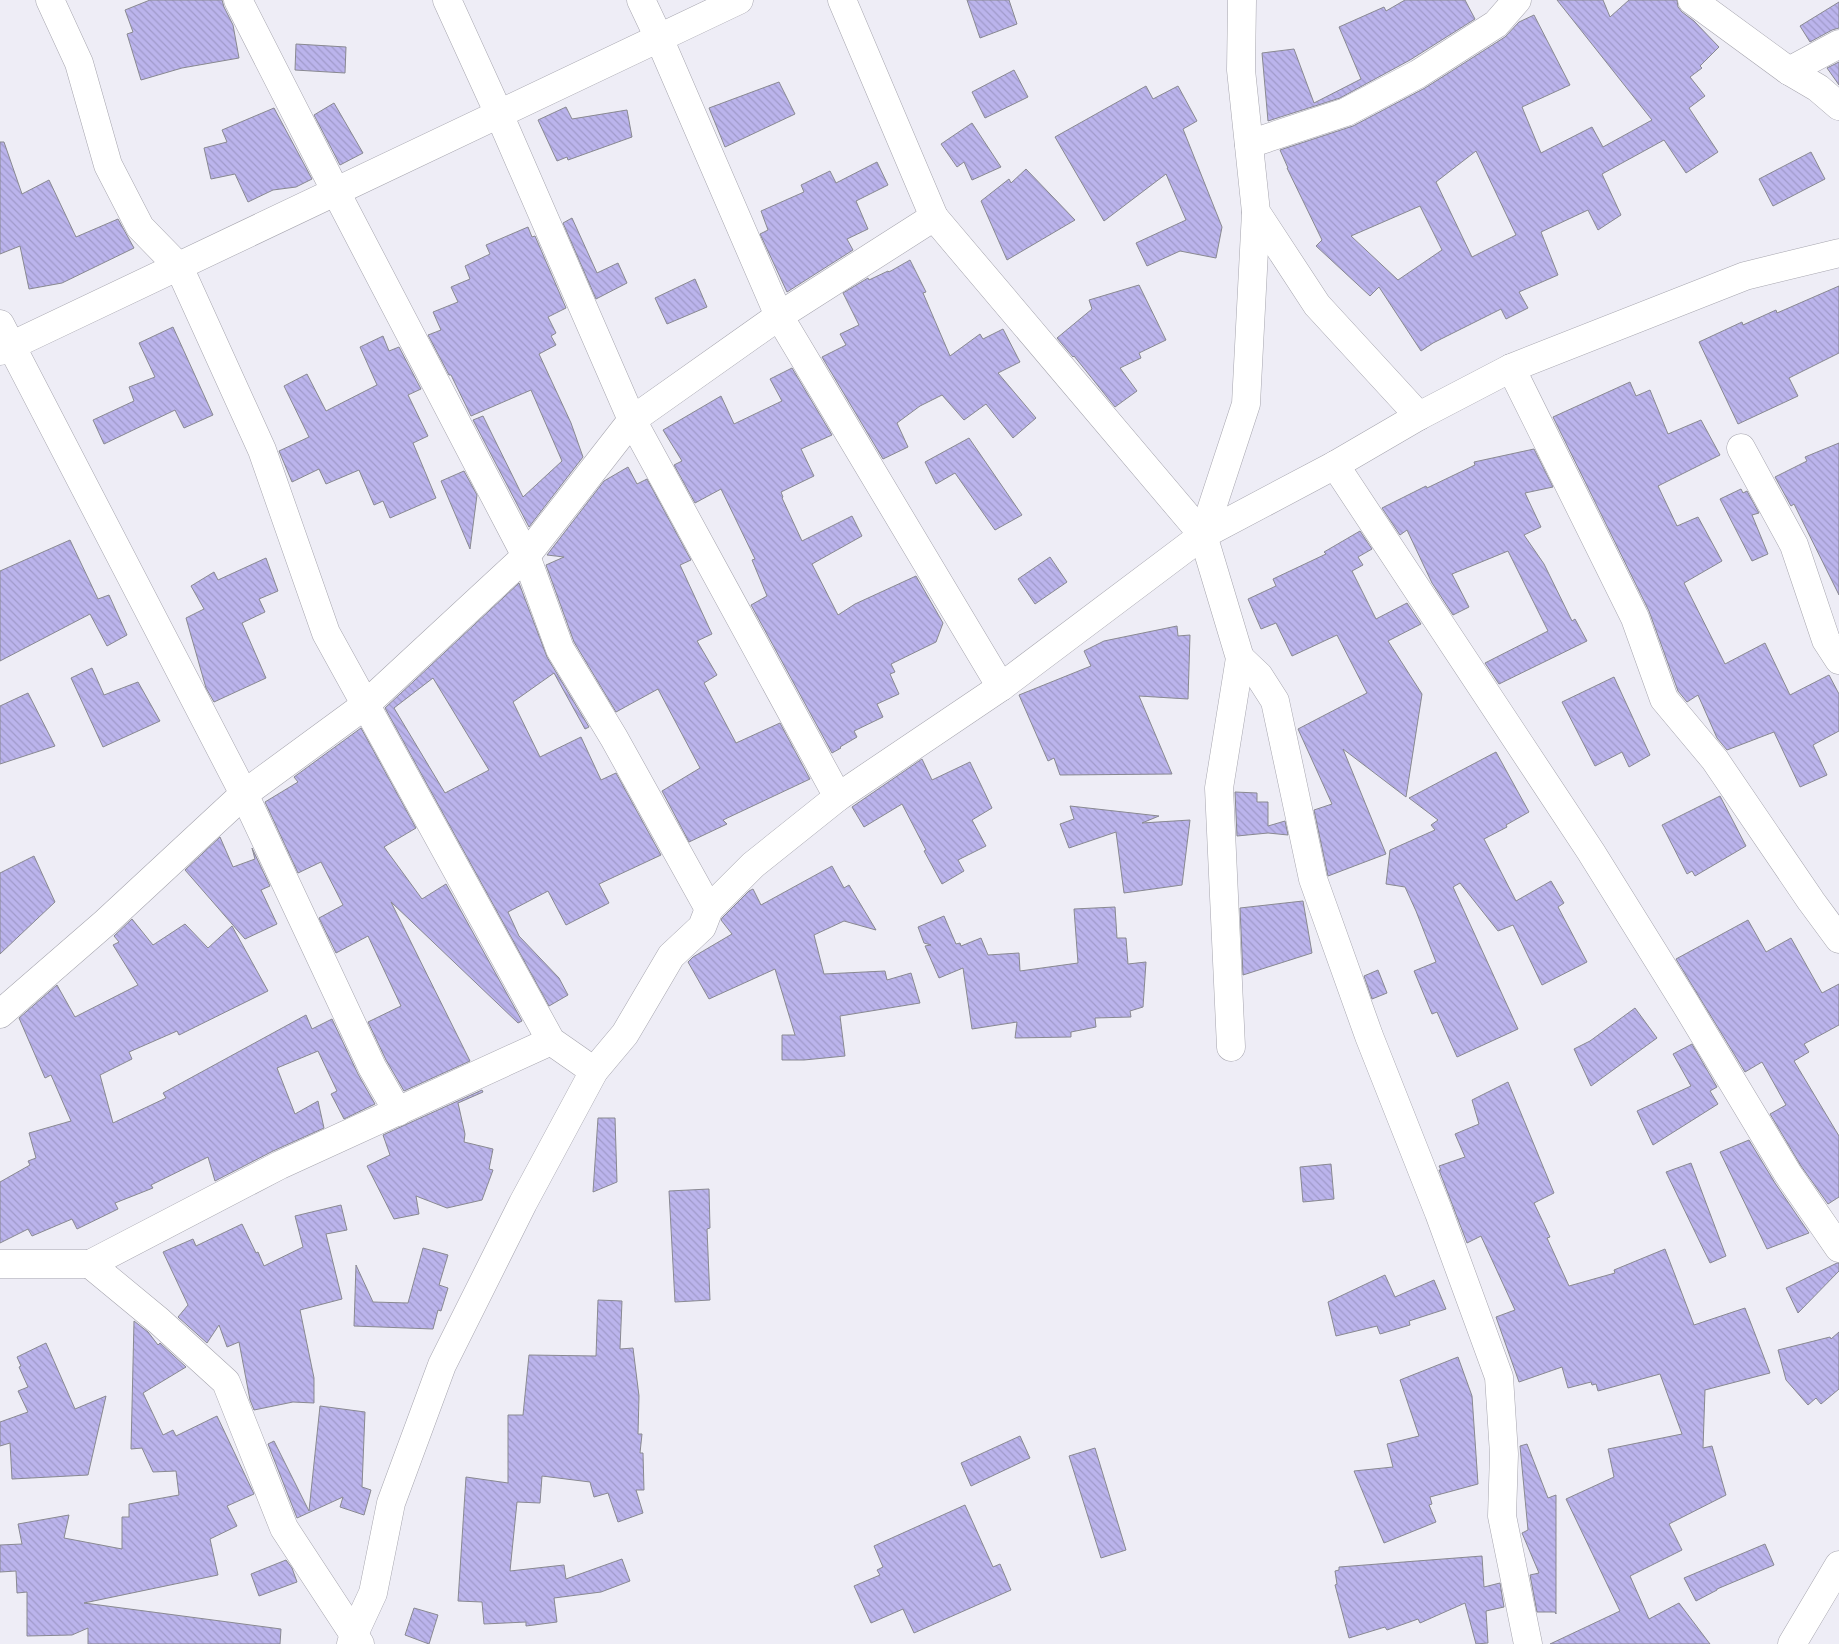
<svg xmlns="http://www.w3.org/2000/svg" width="1839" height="1644" viewBox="0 0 1839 1644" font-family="Montserrat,sans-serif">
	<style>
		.building { fill: url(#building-back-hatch); stroke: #898991; fill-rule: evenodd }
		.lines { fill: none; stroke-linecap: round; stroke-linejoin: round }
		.street-casing { stroke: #a6a5ae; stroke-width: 29 }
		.street { stroke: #fff; stroke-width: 28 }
	</style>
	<defs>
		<pattern id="building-back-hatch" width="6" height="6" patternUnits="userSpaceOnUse" patternTransform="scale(1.25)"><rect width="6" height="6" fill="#bbb4ec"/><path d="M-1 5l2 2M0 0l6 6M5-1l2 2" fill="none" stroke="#a09aca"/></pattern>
	</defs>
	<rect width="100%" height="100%" fill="#eeedf6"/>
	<g class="building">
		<path d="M150 0H222L224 7 233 25 239 58 182 68 141 80 127 34 133 32 125 10Z"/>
		<path d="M967 0H1009L1017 24 980 38Z"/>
		<path d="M1405 0H1465L1475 19 1410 60 1340 98 1268 121 1262 53 1294 49 1314 103 1361 79 1339 27 1384 7 1386 11Z"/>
		<path d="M1557 0H1603L1610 17 1629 0H1677L1678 7 1682 12 1694 21 1719 47 1700 66 1702 68 1690 77 1705 96 1689 108 1718 152 1686 173 1664 140 1602 174 1621 215 1598 230 1588 210 1541 232 1558 275 1519 292 1528 308 1506 319 1501 309 1433 343 1421 351 1379 287 1370 296 1316 246 1322 240 1287 168H1288L1280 150 1353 126 1425 88 1505 37 1519 22 1534 15 1570 85 1522 107 1541 153 1592 127 1603 147 1652 120ZM1476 151 1516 235 1472 257 1436 182ZM1420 206 1442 250 1398 280 1351 236Z"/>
		<path d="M1839 2V28L1832 30 1810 42 1800 26Z"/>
		<path d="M296 44 346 47 345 73 295 70Z"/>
		<path d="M1839 62V85L1827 68Z"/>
		<path d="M1014 70 1028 97 985 118 972 92Z"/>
		<path d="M779 82 795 114 725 147 709 108Z"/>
		<path d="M1146 86 1153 99 1178 86 1197 121 1183 129 1222 227 1216 258 1180 251 1147 266 1136 243 1186 220 1166 174 1104 221 1055 137Z"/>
		<path d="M334 103 363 153 340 165 314 115Z"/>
		<path d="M566 107 572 119 627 110 632 137 568 160 567 157 557 161 538 120Z"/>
		<path d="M274 108 312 179 296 187 273 190 248 202 235 174 211 179 204 148 227 142 222 130Z"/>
		<path d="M972 123 1001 167 972 180 964 162 957 167 941 144Z"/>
		<path d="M0 142H4L22 194 49 180 76 237 118 219 134 248 62 283 29 289 20 246 0 254Z"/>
		<path d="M1811 152 1825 179 1773 206 1759 179Z"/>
		<path d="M877 162 888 185 856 201 868 229 847 239 853 250 787 292 760 234 768 230 761 211 804 192 801 185 830 171 836 183Z"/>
		<path d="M1026 169 1075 220 1007 260 981 201 1009 179 1011 183Z"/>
		<path d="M572 218 597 273 618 263 627 283 596 299 563 223Z"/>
		<path d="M528 227 532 237 535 236 566 308 548 317 556 333 551 336 556 345 539 354 571 423 583 457 529 527 473 420 483 416 523 497 562 461 531 390 471 416 451 375H449L428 335 441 330 433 312 458 302 451 287 470 279 465 266 490 254 486 245Z"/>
		<path d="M910 260 926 292 923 293 950 356 980 334 983 339 1003 329 1020 362 998 373 1036 418 1013 438 986 404 964 420 942 395 920 406 897 423 908 447 883 459 822 357 846 345 840 334 859 325 843 293 868 278 869 280 888 271 889 272Z"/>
		<path d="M695 279 707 307 667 324 655 298Z"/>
		<path d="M1139 285 1166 340 1139 353 1141 358 1120 368 1137 391 1115 407 1074 356 1073 357 1057 338 1092 309 1089 300Z"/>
		<path d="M1839 286V353L1789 378 1798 396 1738 424 1699 342 1742 322 1743 325 1776 310 1777 313Z"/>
		<path d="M173 327 213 415 184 428 175 410 104 444 93 420 134 401 129 387 155 377 139 343Z"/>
		<path d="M383 336 389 351 399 347 421 389 408 395 428 436 413 443 436 498 390 518 383 501 374 505 359 470 326 484 319 469 292 482 279 451 309 437 284 386 307 374 326 411 377 385 360 347Z"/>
		<path d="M792 368 832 435 801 449 814 476 781 492 783 497 782 498 802 541 852 516 862 536 812 564 838 615 855 604 916 576 943 623 936 642 891 664 895 672 890 674 899 694 877 704 883 717 854 731 857 737 840 747 841 748 832 753 751 605 767 596 752 560 755 559 721 489 695 503 674 465 682 461 663 430 721 396 734 424 782 401 770 379Z"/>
		<path d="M1630 382 1636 396 1650 390 1668 434 1701 420 1720 455 1658 486 1677 526 1698 517 1722 561 1684 583 1725 664 1765 643 1790 695 1829 675 1839 694V731L1813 745 1827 775 1800 787 1774 732 1727 750 1717 738 1698 695 1687 702 1678 691 1649 611 1553 417Z"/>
		<path d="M969 438 1022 515 995 530 955 473 936 484 925 462Z"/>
		<path d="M1839 443V595L1794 504 1791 506 1775 477 1807 461 1805 457Z"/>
		<path d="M1534 449 1553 487 1525 493 1541 527 1524 535 1544 564 1572 621 1575 619 1587 641 1499 684 1485 663 1548 631 1508 551 1452 574 1469 607 1453 615 1432 583 1407 530 1400 535 1382 508 1426 486 1427 488 1475 465 1474 462Z"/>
		<path d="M628 467 637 484 647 479 691 560 680 565 712 634 697 641 717 675 704 683 736 743 780 723 810 779 723 820 727 824 689 842 662 791 700 768 658 689 616 712 574 642 546 565 564 557 547 555 604 481Z"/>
		<path d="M464 471 477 495 470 549 441 481Z"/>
		<path d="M1741 489 1743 493 1747 491 1759 513 1752 515 1768 554 1752 561 1720 499Z"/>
		<path d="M1360 531 1372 549 1358 557 1363 565 1352 571 1376 619 1407 603 1421 624 1388 641 1422 694 1406 797 1343 749 1386 854 1328 876 1314 810 1332 804 1298 729 1367 693 1337 635 1292 656 1276 623 1261 629 1248 599 1276 586 1273 579 1326 554 1324 552Z"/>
		<path d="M70 540 98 599 109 595 127 635 107 646 90 614 0 661V571Z"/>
		<path d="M1050 557 1067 582 1035 604 1018 579Z"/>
		<path d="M266 558 278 591 259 599 265 612 242 623 266 678 214 702 206 688 186 618 204 609 191 586 214 572 218 580Z"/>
		<path d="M519 583 547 657 589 727 585 729 554 673 513 702 540 757 581 737 601 780 616 773 661 855 599 884 609 903 566 925 548 891 508 912 519 936 559 978 568 995 549 1006 385 708ZM433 678 489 770 445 793 394 708Z"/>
		<path d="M1177 626 1178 636 1190 635 1188 699 1139 696 1172 774 1060 775 1054 758 1048 761 1019 695 1091 666 1084 651 1104 641Z"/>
		<path d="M92 668 104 695 138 682 160 721 103 747 71 678Z"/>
		<path d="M1614 677 1650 755 1629 767 1622 752 1595 766 1562 702Z"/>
		<path d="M28 693 55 746 0 764V706Z"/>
		<path d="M361 728 416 828 384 847 422 899 446 884 522 1021 518 1023 391 902 470 1061 404 1091 386 1060 368 1022 401 1006 368 936 336 953 319 918 343 905 321 862 298 873 265 802 298 782 294 777Z"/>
		<path d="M1496 752 1529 812 1506 825 1507 827 1484 839 1516 901 1551 881 1564 903 1558 907 1587 962 1542 985 1513 925 1498 931 1460 883 1453 887 1518 1029 1457 1057 1437 1012 1432 1014 1414 971 1436 962 1416 911 1405 887 1386 884 1390 850 1435 830 1431 825 1438 820 1409 798Z"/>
		<path d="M922 759 932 780 970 762 992 808 972 820 986 846 958 860 964 871 942 884 924 851 926 850 902 804 864 827 852 807Z"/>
		<path d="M1235 792 1257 793V802H1268V826L1285 821 1288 835 1268 833 1237 836Z"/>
		<path d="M1720 796 1746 846 1695 876 1692 871 1687 874 1662 825Z"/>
		<path d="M1070 806 1159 816 1142 823 1190 820 1182 885 1124 893 1116 832 1069 848 1060 824 1074 819Z"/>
		<path d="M220 837 233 867 255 859 252 848 270 886 261 890 277 924 245 939 185 870Z"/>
		<path d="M34 856 55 902 0 954V873Z"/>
		<path d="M832 866 844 888 849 885 876 930 844 921 814 935 824 974 885 971 887 980 911 973 920 1003 840 1016 845 1056 804 1060H782V1035H795L775 969 709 999 688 962 693 957 732 934 721 920 722 918 749 891 753 889 761 905Z"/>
		<path d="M1303 901 1312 953 1243 975 1240 908Z"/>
		<path d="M1115 907 1117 938H1126L1128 964 1146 962 1143 1007 1130 1011 1131 1017 1095 1018 1096 1027 1071 1032V1037L1015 1038 1017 1022 972 1029 963 968 939 978 925 946 931 945 924 943 918 927 944 916 956 944 960 943 961 946 981 938 988 955 1019 953 1020 971 1078 963 1074 909Z"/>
		<path d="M132 919 153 945 185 924 208 948 232 926 268 991 179 1035 177 1031 129 1052 132 1059 100 1075 113 1123 166 1098 163 1093 306 1015 312 1029 332 1019 358 1074 375 1104 344 1119 331 1094 337 1091 318 1051 277 1068 295 1114 318 1101 324 1128 273 1151 215 1181 208 1157 151 1185 153 1188 115 1203 118 1209 77 1229 72 1219 32 1236 28 1229 0 1243V1182L30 1165 28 1161 36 1158 29 1133 71 1121 51 1075 45 1078 19 1018 57 985 75 1017 138 985 113 945 119 942 114 936Z"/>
		<path d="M1748 920 1766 952 1791 938 1822 993 1839 984V1025L1804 1044 1809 1052 1794 1061 1839 1136V1197L1828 1204 1801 1166 1770 1114 1786 1105 1762 1062 1745 1072 1676 959Z"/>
		<path d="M1378 970 1387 993 1372 999 1364 976Z"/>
		<path d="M1635 1008 1657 1038 1591 1086 1574 1049 1590 1041Z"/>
		<path d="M1692 1044 1717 1087 1710 1091 1718 1104 1653 1145 1637 1111 1691 1086 1673 1054Z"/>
		<path d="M1508 1082 1554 1193 1534 1203 1550 1237 1547 1238 1569 1286 1615 1273 1614 1270 1665 1249 1694 1325 1745 1308 1770 1373 1705 1390 1703 1448 1712 1446 1726 1495 1669 1524 1682 1550 1630 1576 1649 1619 1679 1603 1710 1644H1550L1620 1611 1566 1499 1614 1477 1608 1449 1682 1434 1660 1374 1598 1391 1596 1384 1592 1385 1591 1382 1568 1388 1562 1367 1519 1382 1496 1317 1515 1310 1481 1236 1467 1243 1439 1170H1441L1439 1166 1465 1157 1455 1134 1479 1124 1472 1100Z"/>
		<path d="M482 1090 483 1092 458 1103 465 1134 464 1142 493 1149 489 1169 493 1170 482 1200 447 1208 416 1196 419 1214 394 1219 367 1166 390 1155 383 1135Z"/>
		<path d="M598 1118H615L617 1182 593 1192Z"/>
		<path d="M1749 1140 1775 1183 1809 1233 1767 1249 1720 1152Z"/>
		<path d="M1691 1163 1726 1256 1710 1263 1666 1172Z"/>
		<path d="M1331 1164 1334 1199 1303 1202 1300 1167Z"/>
		<path d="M709 1189 710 1228 707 1229 710 1300 675 1302 669 1191Z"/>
		<path d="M341 1205 347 1230 326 1234 342 1299 300 1310 314 1378V1403L293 1402 254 1410 250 1400 239 1342 227 1347 219 1325 207 1343 178 1317 188 1305 163 1252 193 1239 196 1246 242 1224 256 1253 258 1252 264 1266 303 1247 295 1216Z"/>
		<path d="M423 1248 448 1255 439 1285 448 1288 441 1311 438 1310 433 1329 354 1326 356 1265 373 1302 408 1303Z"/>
		<path d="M1837 1263H1839V1271L1798 1313 1786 1288Z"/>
		<path d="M1385 1275 1395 1297 1434 1280 1446 1309 1409 1321 1410 1325 1380 1334 1377 1326 1336 1336 1328 1302Z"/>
		<path d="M598 1300 622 1301 620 1349 633 1348 639 1396 638 1434H642L640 1453H643L644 1490H636L643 1513 618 1522 608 1493 594 1497 590 1482 542 1476 540 1503 517 1502 510 1571 564 1565 566 1579 622 1559 630 1581 601 1592 554 1598 557 1622 526 1626V1622L484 1624 482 1602 458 1601 466 1477 508 1483V1415H523L529 1355 596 1356Z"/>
		<path d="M134 1321 148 1332 158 1345 160 1343 186 1367 143 1393 163 1435 173 1430 176 1436 217 1416 254 1494 227 1506 237 1526 210 1539 218 1575 84 1603 281 1629 280 1644H88V1628L72 1635 27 1636V1592L17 1593 16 1571 0 1572V1545L22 1544 18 1524 69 1515 64 1538 122 1549V1517H129V1504L179 1495 176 1471 153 1472 142 1448 131 1449Z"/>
		<path d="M1839 1332V1389L1821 1404 1816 1398 1808 1405 1786 1380 1778 1350 1830 1337 1831 1339Z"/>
		<path d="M46 1343 75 1409 106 1396 88 1475 12 1479 10 1443 0 1446V1422L28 1412 18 1391 28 1387 19 1367 21 1366 17 1357Z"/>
		<path d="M1458 1357 1472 1396 1478 1484 1430 1497 1432 1504 1429 1505 1436 1522 1384 1543 1354 1471 1393 1467 1387 1444 1419 1436 1400 1380Z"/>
		<path d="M320 1406 365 1412 362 1487 371 1490 364 1515 340 1507 343 1497 297 1518 268 1444 274 1441 309 1511Z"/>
		<path d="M1020 1436 1030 1458 971 1486 961 1463Z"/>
		<path d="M1527 1444 1548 1498 1556 1495V1614L1555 1612H1537L1530 1575 1539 1573 1522 1533 1528 1530 1520 1446Z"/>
		<path d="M1095 1448 1126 1550 1101 1558 1069 1456Z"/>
		<path d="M965 1505 993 1567 1000 1564 1011 1590 914 1633 903 1609 871 1623 854 1586 880 1575 877 1570 883 1567 874 1546Z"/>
		<path d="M1765 1544 1774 1565 1717 1589V1590L1696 1601 1684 1578Z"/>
		<path d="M1482 1556 1484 1587 1500 1583 1504 1607 1486 1611 1488 1643 1476 1644 1465 1603 1420 1623 1418 1619 1387 1630 1385 1627 1349 1638 1335 1585 1337 1584 1335 1571 1339 1570V1567Z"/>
		<path d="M286 1560 292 1568 297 1582 259 1596 251 1574Z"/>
		<path d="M414 1608 438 1615 429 1644 405 1635Z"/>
	</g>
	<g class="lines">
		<g class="street-casing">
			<g id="street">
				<path d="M50 0 79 63 108 165 140 227 179 267 262 450 326 633 551 1041 594 1071"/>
				<path d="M238 0 336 192 526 556 560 649 614 738 709 909"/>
				<path d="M447 0 499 114 632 420 838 797"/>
				<path d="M641 0 659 38 779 316 1001 687"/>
				<path d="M842 0 934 217"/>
				<path d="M1242 0 1241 70 1256 212 1317 305 1419 416"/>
				<path d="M1692 0 1789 71 1818 88 1839 106"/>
				<path d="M1789 71 1839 44"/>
				<path d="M1249 144 1346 112 1418 74 1496 24 1517 0"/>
				<path d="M0 324 244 794 372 1067 398 1112"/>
				<path d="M0 351 739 0"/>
				<path d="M1511 368 1635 618 1664 699 1715 760 1811 901 1839 939"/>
				<path d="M1741 448 1794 545 1826 640 1839 660"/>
				<path d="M1335 465 1591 852 1685 1003 1788 1174 1839 1248"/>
				<path d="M1203 535 1246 404 1256 212"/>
				<path d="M1240 658 1259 676 1275 701 1313 879 1369 1036 1439 1213 1499 1377 1504 1454 1502 1516 1528 1644"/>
				<path d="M0 1014 106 922 244 794 364 706 526 556 632 420 779 316 934 217 1203 535 1240 658 1219 788 1231 1047"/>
				<path d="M0 1264H90"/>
				<path d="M351 1644 354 1634 373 1593 391 1503 442 1365 523 1203 594 1071 625 1034 671 956 702 927 709 909 753 865 838 797 1001 687 1203 535 1335 465 1419 416 1511 368 1745 276 1839 253"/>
				<path d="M360 1644 284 1528 226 1382 159 1321 90 1264 280 1165 551 1041"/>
				<path d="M1792 1644 1839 1565"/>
			</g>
		</g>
		<use href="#street" class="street"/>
	</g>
</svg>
